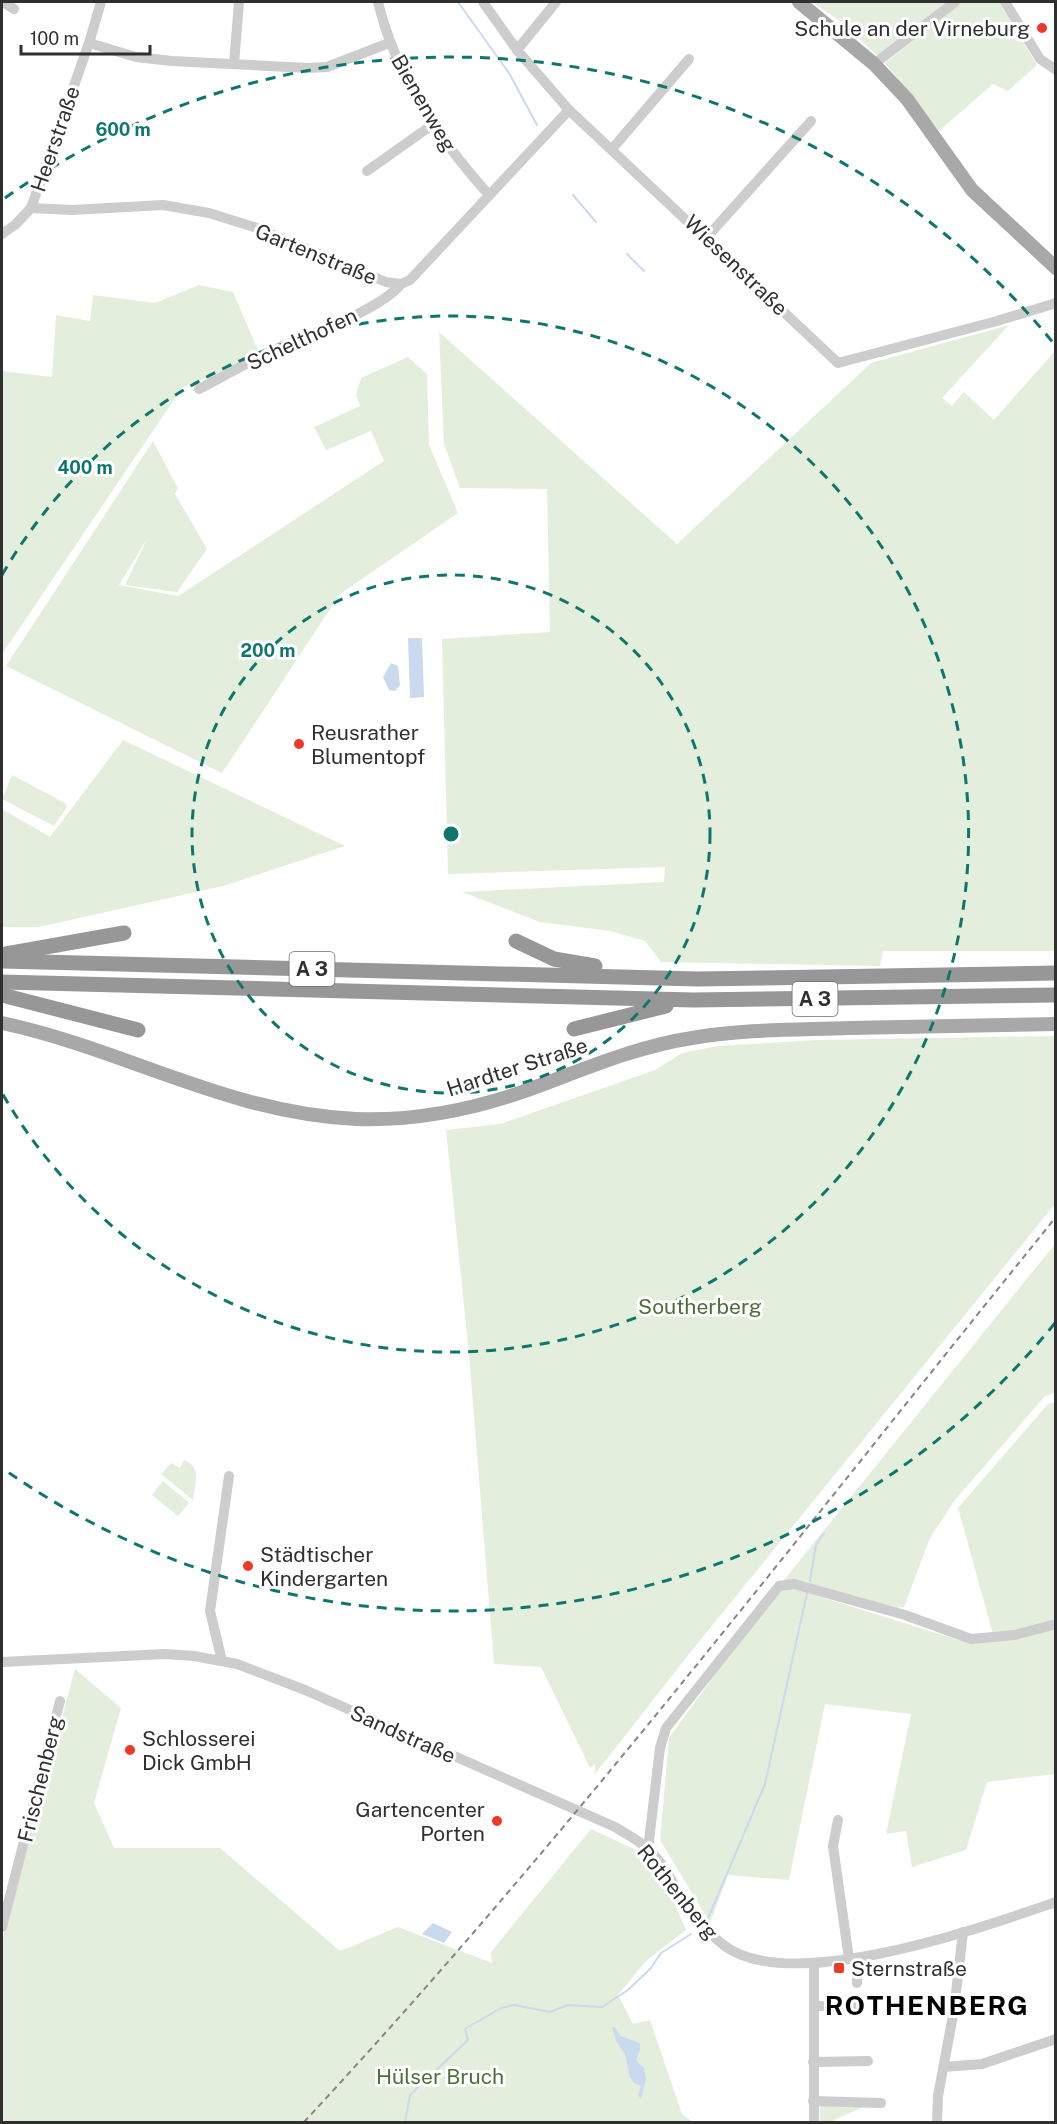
<svg xmlns="http://www.w3.org/2000/svg" width="1057" height="2124" viewBox="0 0 1057 2124" font-family="'Public Sans',sans-serif">
	<style>
		.green { fill: #e4eedd }
		.water { fill: #c9daef }
		.lines { fill: none; stroke-linecap: round; stroke-linejoin: round }
		.stream { stroke: #c9daef; stroke-width: 2 }
		.minor { stroke: #cdcdcd; stroke-width: 10 }
		.major { stroke: #a8a8a8; stroke-width: 14 }
		.highway { stroke: #979797; stroke-width: 15 }
		.rail { stroke: #858585; stroke-width: 2; stroke-dasharray: 6 4.5; stroke-linecap: butt }
		.ring { fill: none; stroke: #0f766e; stroke-width: 3; stroke-dasharray: 10 8 }
		.poi-dot { fill: #f03829; stroke: #fff; stroke-width: 2 }
		.labels { text-anchor: middle; dominant-baseline: central; stroke-width: 6; stroke-linejoin: round; paint-order: stroke }
		.shield { fill: #fff; stroke: #6e6e6e; stroke-width: 1.5 }
		.shield-label { font-size: 20px; font-weight: bold; fill: #303030 }
		.poi-label { font-size: 21px; fill: #303030; stroke: #fff; text-anchor: start }
		.street-label { font-size: 21px; fill: #303030; stroke: #fff }
		.park-label { font-size: 21px; fill: #4b6f3a; stroke: #fff }
		.district-label { font-size: 27px; font-weight: bold; letter-spacing: 1.5px; fill: #000; stroke: #fff }
		.centre { fill: #0f766e; stroke: #fff; stroke-width: 3 }
		.ring-label { font-size: 18px; text-anchor: middle; font-weight: bold; fill: #0f766e; stroke: #fff; stroke-width: 6; stroke-linejoin: round; paint-order: stroke }
	</style>
	<rect width="100%" height="100%" fill="#fff"/>
	<g class="green">
		<path d="M812 2H949L880 58 840 21Z"/>
		<path d="M962 2H999L1037 65 1008 91 993 84 939 131 885 63Z"/>
		<path d="M199 285 233 292 260 355 182 388 2 654V371L52 377 56 315 90 321 93 295 155 303Z"/>
		<path d="M1009 325 942 398 952 406 964 392 994 420 1055 351V951H883L880 966 661 962 645 941 610 931 540 922 462 892 664 882 665 867 448 874 442 639 550 632 547 489 460 488 444 444 439 332 677 544 871 363Z"/>
		<path d="M408 357 427 374 429 445 458 513 340 594 222 773 6 666 153 441 178 488 175 494 207 549 177 592 125 585 147 539 119 585 178 596 384 461 371 431 326 450 314 427 360 406 356 395 361 378Z"/>
		<path d="M123 740 345 846 223 886 39 927H2V809L50 837Z"/>
		<path d="M12 775 65 803 67 807 54 826 2 799Z"/>
		<path d="M1055 1036V1204L697 1644 595 1774V1764L590 1768 541 1667 494 1664 469 1354 446 1130 500 1124 655 1070 682 1053 718 1046 818 1040Z"/>
		<path d="M1055 1244V1393L1045 1396 955 1500 930 1538 904 1607 895 1608 818 1596 971 1644 1055 1628V1774L987 1782 966 1850 912 1867 906 1831 886 1834 911 1714 825 1704 789 1880 728 1875 710 1923 660 1840 669 1738 779 1586Z"/>
		<path d="M1055 1402V1620L1015 1631 993 1634 958 1508 1048 1404Z"/>
		<path d="M184 1460C202 1466 195 1485 193 1500L161 1474 171 1463 180 1468Z"/>
		<path d="M163 1481 189 1503 178 1516 152 1495Z"/>
		<path d="M75 1669 121 1708 94 1803 114 1848H220L340 1951 398 1927 492 1963 491 1952 591 1829 640 1852 663 1877 686 1930 646 1961 618 1995 633 2024 650 2020 682 2114 693 2122H2V1941Z"/>
		<path d="M820 2102 870 2104 830 2122H820Z"/>
	</g>
	<g class="water">
		<path d="M408 638H422L424 697 410 698Z"/>
		<path d="M391 663 398 666 400 685 395 691 389 690 383 677Z"/>
		<path d="M433 1923 452 1932 444 1943 422 1934Z"/>
		<path d="M612 2027 616 2028 620 2036 640 2043V2050L636 2060 644 2068 646 2079 641 2099 638 2095 641 2086 634 2083 630 2077 625 2054 616 2041Z"/>
	</g>
	<g class="lines">
		<g class="stream">
			<path d="M458 2 509 73 537 125"/>
			<path d="M573 195 596 222"/>
			<path d="M627 254 644 271"/>
			<path d="M810 1581 816 1545 824 1533"/>
			<path d="M707 1921 765 1784 807 1593"/>
			<path d="M405 2122 410 2095 468 2040 465 2029 501 2008 514 2005 550 2012 568 2005 602 2007 628 1990 651 1968 661 1953 691 1934"/>
		</g>
		<g class="minor">
			<path d="M3 2 14 9"/>
			<path d="M378 2C396 76 438 138 489 195"/>
			<path d="M483 2 517 50 569 110 838 363 997 321 1056 303"/>
			<path d="M1005 2 1040 59 1056 70"/>
			<path d="M89 43 136 57 172 61 308 68 327 67 389 43"/>
			<path d="M517 50 556 2"/>
			<path d="M234 64 239 2"/>
			<path d="M874 64 955 2"/>
			<path d="M612 149 689 59"/>
			<path d="M367 171 432 125"/>
			<path d="M31 208 72 210 163 205 209 213 254 227 386 282 401 284 410 280 569 110"/>
			<path d="M2 234 15 225 31 208 89 43 101 2"/>
			<path d="M707 237 811 121"/>
			<path d="M199 389C224 376 250 361 276 349 309 334 379 311 401 284"/>
			<path d="M222 1661 210 1611 229 1476"/>
			<path d="M2 1662 165 1654 194 1656 237 1664 305 1690 615 1827C626 1834 639 1840 649 1850 667 1867 676 1890 689 1910 698 1923 710 1934 721 1943 785 1998 983 1927 1056 1902"/>
			<path d="M838 1820 833 1846 849 1959"/>
			<path d="M648 1849 660 1748 666 1728 779 1586 794 1584 905 1615 971 1639 1015 1635 1056 1624"/>
			<path d="M2 1927 60 1701"/>
			<path d="M857 1958V1983"/>
			<path d="M814 2006H853"/>
			<path d="M813 2062 868 2061"/>
			<path d="M944 2067 982 2064 1056 2039"/>
			<path d="M813 2101 881 2103"/>
			<path d="M814 2122V1963"/>
			<path d="M937 2122 938 2096 954 2010 963 1932"/>
		</g>
		<g class="major">
			<path d="M799 2 874 64 907 99 972 190 1056 268"/>
			<path d="M2 1023C124 1049 227 1113 356 1119 412 1121 470 1110 522 1092 578 1072 633 1047 692 1038 744 1029 797 1030 849 1028 918 1027 987 1025 1056 1024"/>
		</g>
		<g class="highway">
			<path d="M516 941 554 959 595 966"/>
			<path d="M6 954 124 933"/>
			<path d="M2 961 697 979 1056 973"/>
			<path d="M2 982 693 1000 1056 995"/>
			<path d="M2 995 138 1030"/>
			<path d="M574 1029 666 1006"/>
		</g>
		<path class="rail" d="M304 2122C571 1835 809 1522 1056 1217"/>
	</g>
	<g class="ring">
		<circle cx="451" cy="834" r="259"/>
		<path d="M2 575A518 518 0 1 1 2 1093"/>
		<path d="M1055 1323A777 777 0 0 1 5 1470M5 198A777 777 0 0 1 1055 345"/>
	</g>
	<g class="poi-dot">
		<circle cx="1042" cy="28" r="6"/>
		<circle cx="299" cy="744" r="6"/>
		<circle cx="248" cy="1566" r="6"/>
		<circle cx="130" cy="1750" r="6"/>
		<circle cx="497" cy="1821" r="6"/>
		<rect x="833" y="1962" width="12" height="12" rx="3"/>
	</g>
	<g class="labels">
		<g class="shield">
			<rect x="289.5" y="952" width="45" height="34" rx="4.5"/>
			<rect x="792.5" y="982" width="45" height="34" rx="4.5"/>
		</g>
		<g class="shield-label">
			<text x="312" y="969">A 3</text>
			<text x="815" y="999">A 3</text>
		</g>
		<g class="poi-label">
			<text x="1030" y="28" text-anchor="end">Schule an der Virneburg</text>
			<text x="311" y="732">Reusrather<tspan x="311" dy="24">Blumentopf</tspan></text>
			<text x="260" y="1554">Städtischer<tspan x="260" dy="24">Kindergarten</tspan></text>
			<text x="142" y="1738">Schlosserei<tspan x="142" dy="24">Dick GmbH</tspan></text>
			<text x="485" y="1809" text-anchor="end">Gartencenter<tspan x="485" dy="24">Porten</tspan></text>
			<text x="851" y="1968">Sternstraße</text>
		</g>
		<g class="street-label">
			<text transform="translate(424 103) rotate(60)">Bienenweg</text>
			<text transform="translate(55 139) rotate(-71)">Heerstraße</text>
			<text transform="translate(316 254) rotate(22)">Gartenstraße</text>
			<text transform="translate(736 265) rotate(44)">Wiesenstraße</text>
			<text transform="translate(302 339) rotate(-25)">Schelthofen</text>
			<text transform="translate(517 1067) rotate(-18)">Hardter Straße</text>
			<text transform="translate(403 1734) rotate(24)">Sandstraße</text>
			<text transform="translate(40 1779) rotate(-76)">Frischenberg</text>
			<text transform="translate(678 1892) rotate(51)">Rothenberg</text>
		</g>
		<g class="park-label">
			<text x="700" y="1306">Southerberg</text>
			<text x="440" y="2076">Hülser Bruch</text>
		</g>
		<g class="district-label">
			<text x="927" y="2005">ROTHENBERG</text>
		</g>
	</g>
	<circle cx="451" cy="834" r="9" class="centre"/>
	<g class="ring-label">
		<text x="123" y="136">600 m</text>
		<text x="85" y="474">400 m</text>
		<text x="268" y="657">200 m</text>
	</g>
	<rect width="1057" height="2124" fill="none" stroke="#303030" stroke-width="6"/>
	<path d="M21 45v9h129v-9" fill="none" stroke="#303030" stroke-width="3"/>
	<text x="30" y="45" font-size="18" fill="#303030" stroke="#ffffff" stroke-width="4.5" paint-order="stroke">100 m</text>
</svg>
